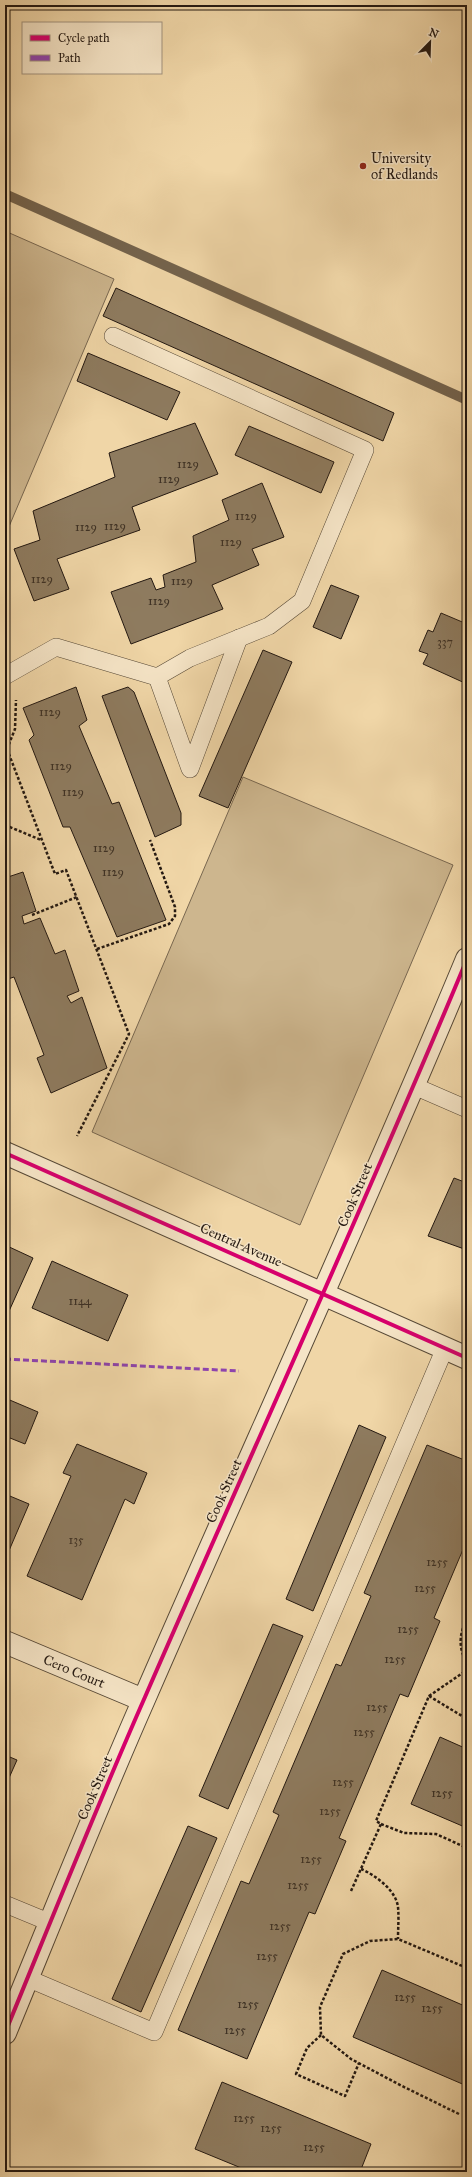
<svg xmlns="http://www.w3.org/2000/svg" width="472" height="2177" viewBox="0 0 472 2177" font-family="'IM FELL Great Primer',serif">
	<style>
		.green { fill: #cdb68e; stroke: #786750 }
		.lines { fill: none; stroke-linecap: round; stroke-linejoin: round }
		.stream { stroke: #74634c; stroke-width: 10 }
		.building { fill: #8e7b5f; stroke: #231811 }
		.service-casing { stroke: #564836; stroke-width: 18 }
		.minor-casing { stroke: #564836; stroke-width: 24 }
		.path { stroke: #231811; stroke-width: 2.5; stroke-dasharray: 3 2; stroke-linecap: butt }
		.service { stroke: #f5e4c6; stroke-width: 17 }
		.minor { stroke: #f5e4c6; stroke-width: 22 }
		.quiet { stroke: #8e44ad; stroke-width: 3; stroke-dasharray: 6 3; stroke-linecap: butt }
		.cycleway-casing { stroke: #f5e4c6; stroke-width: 6 }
		.cycleway { stroke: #d6006c; stroke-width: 4 }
		.poi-dot { fill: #8f2418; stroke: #f5e4c6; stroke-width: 1.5 }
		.labels { text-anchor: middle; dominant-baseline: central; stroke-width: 3; stroke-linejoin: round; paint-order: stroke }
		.number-label { font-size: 12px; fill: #3e3124 }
		.poi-label { font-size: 14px; fill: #231811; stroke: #f5e4c6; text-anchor: start }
		.street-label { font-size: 14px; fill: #231811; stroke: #f5e4c6 }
	</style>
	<rect width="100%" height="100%" fill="#f0d6a7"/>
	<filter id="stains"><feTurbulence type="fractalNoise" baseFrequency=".005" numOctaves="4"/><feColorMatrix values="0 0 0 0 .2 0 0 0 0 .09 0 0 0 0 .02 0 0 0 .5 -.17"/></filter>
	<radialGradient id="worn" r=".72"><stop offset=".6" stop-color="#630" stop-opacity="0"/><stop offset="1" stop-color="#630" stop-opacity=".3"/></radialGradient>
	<g class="green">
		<path d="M5 231 114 279 5 536Z"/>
		<path d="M243 777 453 865 300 1225 92 1132Z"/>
	</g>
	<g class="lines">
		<path class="stream" d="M5 194 467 400"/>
	</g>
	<g class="building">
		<path d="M116 288 394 413 383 441 103 316Z"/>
		<path d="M88 353 180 392 167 420 77 381Z"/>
		<path d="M195 423 218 474 132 507 140 530 57 559 69 589 34 601 14 549 40 540 33 511 115 477 109 453Z"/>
		<path d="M249 426 334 462 321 493 235 455Z"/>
		<path d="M262 483 284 537 252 549 259 565 212 585 223 609 131 644 111 592 151 578 156 590 165 587 163 575 196 562 193 536 229 520 222 500Z"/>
		<path d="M331 585 359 596 341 639 313 627Z"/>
		<path d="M441 613 467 624V684L423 664 428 654 419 651 428 630 433 632Z"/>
		<path d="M263 650 292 662 228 808 199 796Z"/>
		<path d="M76 687 87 720 79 726 112 804 119 802 166 920 117 937 70 827H63L29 740 34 735 23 708Z"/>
		<path d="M128 687 134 692 181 813V825L155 837 102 696Z"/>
		<path d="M23 872 36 911 22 916 24 924 40 918 55 954 65 950 79 991 67 996 71 1003 82 997 107 1068 51 1093 37 1058 44 1055 14 977 5 980V878Z"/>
		<path d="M454 1178 467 1183V1250L428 1236Z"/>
		<path d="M5 1245 33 1258 5 1320Z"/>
		<path d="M52 1261 128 1295 108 1341 32 1308Z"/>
		<path d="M5 1398 38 1412 25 1444 5 1436Z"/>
		<path d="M359 1425 386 1437 313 1611 286 1599Z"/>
		<path d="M77 1444 147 1473 134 1504 125 1499 82 1600 27 1576 71 1476 63 1473Z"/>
		<path d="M427 1445 467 1461V1540L434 1618 440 1621 408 1697 400 1694 339 1838 346 1841 315 1914 309 1912 247 2059 178 2030 241 1881 249 1884 279 1815 273 1812 336 1664 341 1666 371 1596 364 1593Z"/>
		<path d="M5 1494 29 1504 5 1560Z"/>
		<path d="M273 1624 303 1636 228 1809 199 1796Z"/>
		<path d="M440 1737 467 1749V1828L411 1804Z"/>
		<path d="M5 1755 17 1760 5 1787Z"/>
		<path d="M188 1826 217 1838 141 2012 112 1999Z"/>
		<path d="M382 1970 467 2007V2086L353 2037Z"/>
		<path d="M222 2082 371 2144 360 2172H251L195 2149Z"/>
	</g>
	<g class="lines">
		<g class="service-casing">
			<g id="service">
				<path d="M5 676 56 647 157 677 190 658 269 626 302 601 365 450 113 336"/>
				<path d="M157 677 190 769 239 638"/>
				<path d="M414 1086 467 1109"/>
				<path d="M5 1904 51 1923"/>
				<path d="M27 1978 154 2032 445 1348"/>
			</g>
		</g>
		<g class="minor-casing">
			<g id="minor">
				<path d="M5 1153 467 1358"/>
				<path id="s1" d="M5 1642 143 1700"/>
				<path d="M5 2033C51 1921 96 1808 145 1697 252 1451 364 1207 467 959"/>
			</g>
		</g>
		<g class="path">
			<path d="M7 749 55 874 66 870 129 1034 77 1136"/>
			<path d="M5 754 15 729 16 700"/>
			<path d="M5 825 41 840"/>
			<path d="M32 915 77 897"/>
			<path d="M97 949 169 924 175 916V907L150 840"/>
			<path d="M467 1619C459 1634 458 1648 467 1663"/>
			<path d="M429 1696 467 1719"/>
			<path d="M381 1824 404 1833 436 1834 467 1848"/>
			<path d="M361 1869C375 1875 396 1890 398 1907 399 1917 398 1928 398 1939"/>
			<path d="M351 1891 381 1824 376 1821 429 1696 467 1670"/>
			<path d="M321 2035 307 2048 296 2074 345 2096 359 2063"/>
			<path d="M459 2114 402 2086 351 2059 321 2035 320 2007 343 1954 370 1941 398 1939 467 1968"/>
		</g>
		<use href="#service" class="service"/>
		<use href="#minor" class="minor"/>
		<path class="quiet" d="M5 1359 239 1371"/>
		<g class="cycleway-casing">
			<g id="cycleway">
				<path d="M5 1153 467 1358"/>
				<path d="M5 2033C51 1921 96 1808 145 1697 252 1451 364 1207 467 959"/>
			</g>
		</g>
		<use href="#cycleway" class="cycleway"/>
	</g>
	<circle class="poi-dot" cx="363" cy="166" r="4"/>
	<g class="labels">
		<g class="number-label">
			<text x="188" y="464">1129</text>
			<text x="169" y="479">1129</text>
			<text x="246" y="516">1129</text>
			<text x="115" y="526">1129</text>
			<text x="86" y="527">1129</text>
			<text x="231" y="542">1129</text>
			<text x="42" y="579">1129</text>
			<text x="182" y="581">1129</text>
			<text x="159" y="601">1129</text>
			<text x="445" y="642">337</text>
			<text x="50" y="712">1129</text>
			<text x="61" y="766">1129</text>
			<text x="73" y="792">1129</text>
			<text x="104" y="848">1129</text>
			<text x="113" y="872">1129</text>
			<text x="80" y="1301">1144</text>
			<text x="76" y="1540">135</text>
			<text x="437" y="1562">1255</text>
			<text x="425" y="1588">1255</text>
			<text x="408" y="1629">1255</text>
			<text x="395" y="1659">1255</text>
			<text x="377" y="1707">1255</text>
			<text x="364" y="1732">1255</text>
			<text x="343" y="1782">1255</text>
			<text x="442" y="1793">1255</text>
			<text x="330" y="1811">1255</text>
			<text x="311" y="1859">1255</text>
			<text x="298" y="1885">1255</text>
			<text x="280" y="1926">1255</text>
			<text x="267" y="1956">1255</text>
			<text x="405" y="1997">1255</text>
			<text x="248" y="2004">1255</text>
			<text x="432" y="2008">1255</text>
			<text x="235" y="2030">1255</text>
			<text x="244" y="2118">1255</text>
			<text x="271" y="2128">1255</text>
			<text x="314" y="2147">1255</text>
		</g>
		<g class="poi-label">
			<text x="371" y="158">University<tspan x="371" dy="16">of Redlands</tspan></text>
		</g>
		<g class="street-label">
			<text transform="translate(355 1195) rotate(-67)">Cook Street</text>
			<text transform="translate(241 1245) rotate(24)">Central Avenue</text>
			<text transform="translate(224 1491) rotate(-66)">Cook Street</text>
			<text stroke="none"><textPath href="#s1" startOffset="75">Cero Court</textPath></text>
			<text transform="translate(95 1788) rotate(-67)">Cook Street</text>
		</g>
	</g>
	<rect width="472" height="2177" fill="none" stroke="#f0d6a7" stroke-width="20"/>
	<rect x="6" y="6" width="460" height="2165" fill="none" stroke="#231811" stroke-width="2"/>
	<rect x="10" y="10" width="452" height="2157" fill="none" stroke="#231811"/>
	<rect x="22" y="22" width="140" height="52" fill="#f5e4c6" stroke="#a1927e"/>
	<rect x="30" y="35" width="20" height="6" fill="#d6006c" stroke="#a1927e"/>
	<text x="58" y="42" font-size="12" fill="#231811">Cycle path</text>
	<rect x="30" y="55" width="20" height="6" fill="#8e44ad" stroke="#a1927e"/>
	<text x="58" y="62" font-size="12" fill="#231811">Path</text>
	<g transform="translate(430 42) rotate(23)" stroke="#f5e4c6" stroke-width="3" paint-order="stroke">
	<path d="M0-3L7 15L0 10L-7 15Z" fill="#231811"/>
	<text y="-6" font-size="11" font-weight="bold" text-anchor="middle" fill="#231811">N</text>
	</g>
	<rect width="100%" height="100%" filter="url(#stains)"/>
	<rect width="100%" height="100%" fill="url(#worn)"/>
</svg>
